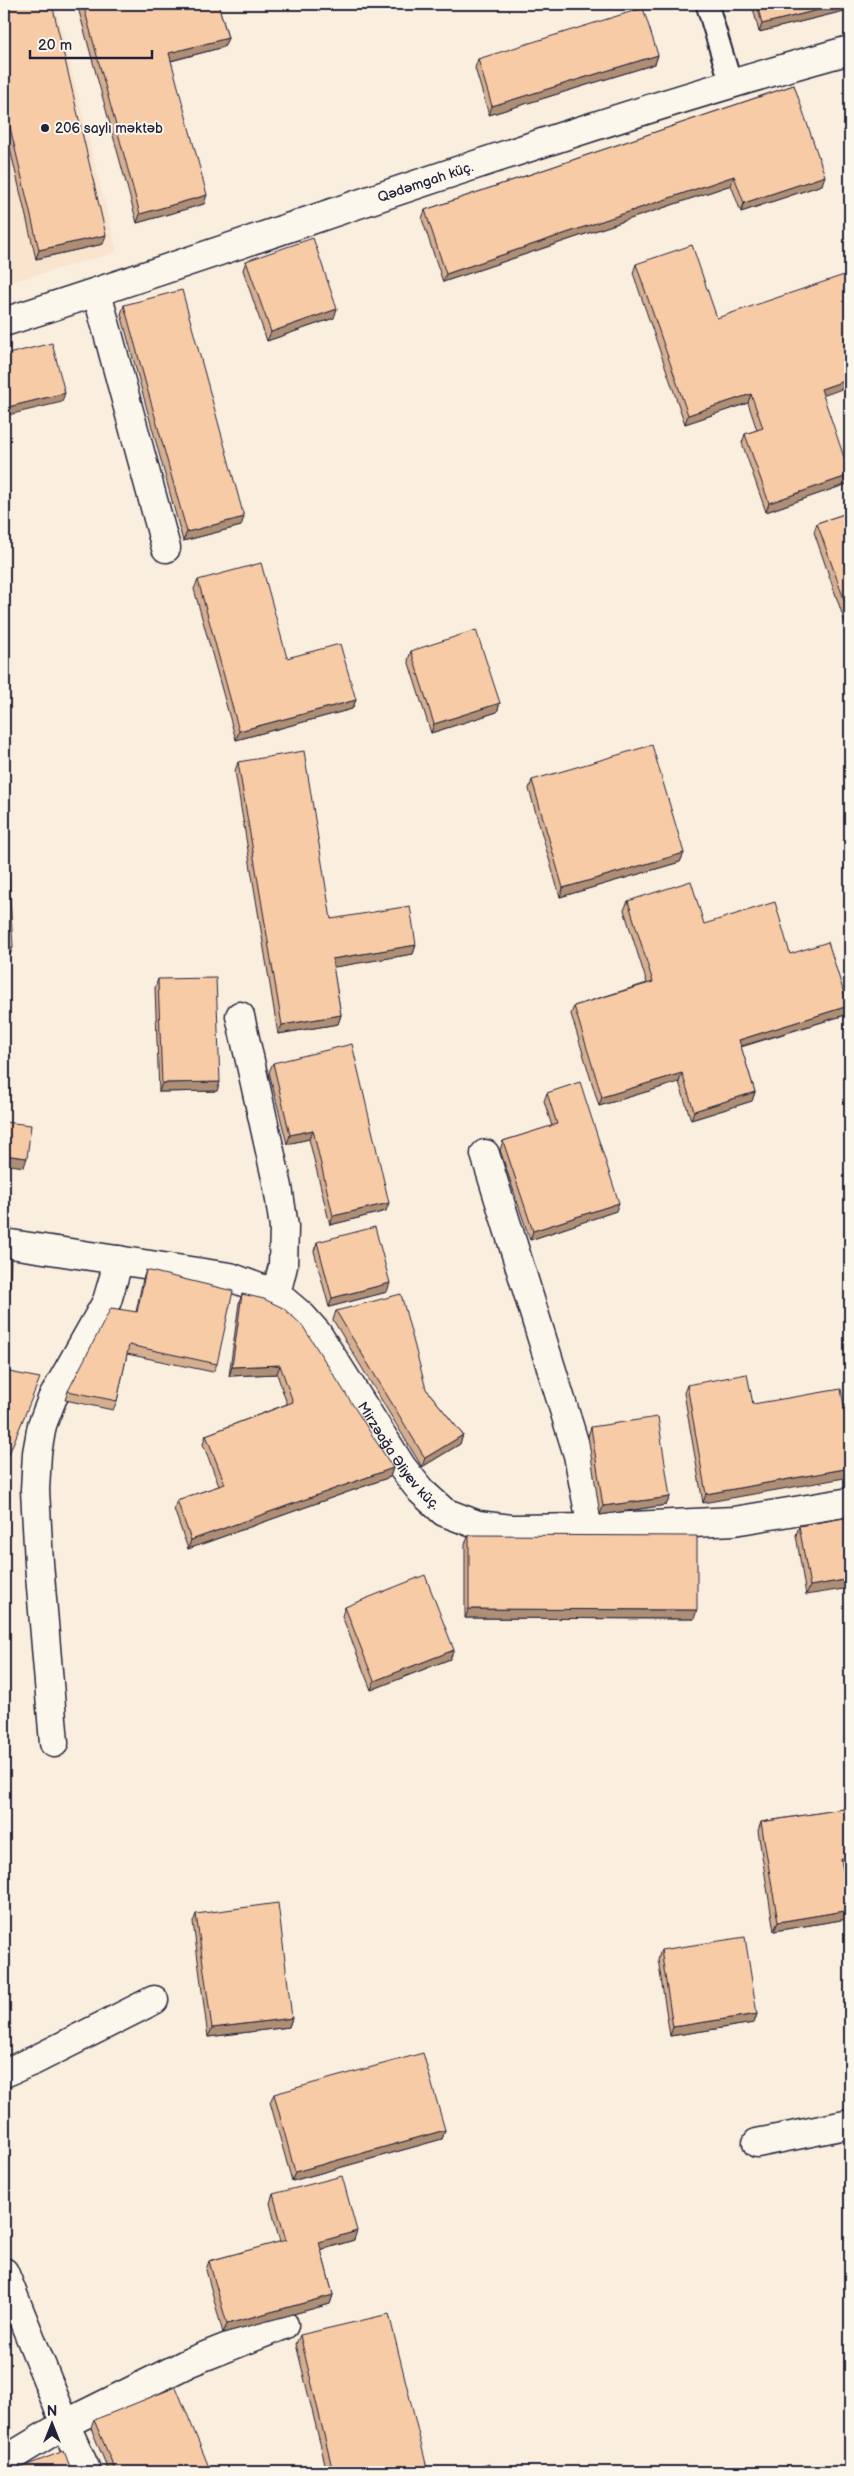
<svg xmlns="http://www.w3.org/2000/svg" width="854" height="2476" viewBox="0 0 854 2476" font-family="'Balsamiq Sans',sans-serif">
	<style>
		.built { fill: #f9e4ce }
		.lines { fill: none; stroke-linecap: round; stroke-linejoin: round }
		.service-casing { stroke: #22223b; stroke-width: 25 }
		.minor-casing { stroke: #22223b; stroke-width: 31 }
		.tertiary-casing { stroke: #22223b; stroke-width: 31 }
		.service { stroke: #fbf7ec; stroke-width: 21 }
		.minor { stroke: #fbf7ec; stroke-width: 28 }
		.tertiary { stroke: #fbf7ec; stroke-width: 28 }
		.wall { fill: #d5af90; stroke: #22223b }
		.shaded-wall { fill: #ae8e75; stroke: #22223b }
		.building { fill: #f8cba7; stroke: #22223b }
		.poi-dot { fill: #22223b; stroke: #fbf7ec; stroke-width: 2 }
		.labels { text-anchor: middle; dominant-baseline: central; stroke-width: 4; stroke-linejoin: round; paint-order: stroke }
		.poi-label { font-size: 14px; fill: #22223b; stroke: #fbf7ec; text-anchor: start }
		.street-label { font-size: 14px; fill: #22223b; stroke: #fbf7ec }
	</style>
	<rect width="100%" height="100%" fill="#faeede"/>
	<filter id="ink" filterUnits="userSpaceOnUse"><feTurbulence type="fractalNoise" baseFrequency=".02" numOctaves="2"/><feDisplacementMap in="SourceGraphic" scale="10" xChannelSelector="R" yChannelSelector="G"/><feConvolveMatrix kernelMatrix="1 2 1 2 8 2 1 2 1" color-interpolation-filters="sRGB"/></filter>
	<g filter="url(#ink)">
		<path class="built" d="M4 4H55L117 252 4 284Z"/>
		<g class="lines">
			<g class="service-casing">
				<path id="service" d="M707 4 731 84"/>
			</g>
			<g class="minor-casing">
				<g id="minor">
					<path d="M97 293 166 548"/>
					<path d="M240 1016 278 1187 284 1227 283 1266 276 1294"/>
					<path d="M485 1154 578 1455 592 1528"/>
					<path id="s1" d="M4 1243 230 1277 276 1294 302 1316 317 1333 402 1467 421 1491 444 1512 478 1525 511 1529 592 1528 734 1521 850 1502"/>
					<path d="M54 1743 39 1563 35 1490 37 1453 42 1425 52 1399 107 1301 119 1260"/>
					<path d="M4 2073 35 2060 154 2000"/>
					<path d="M757 2143 850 2124"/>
					<path d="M4 2272 65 2424 87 2472"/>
					<path d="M4 2461 65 2424 190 2362 284 2325"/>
				</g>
			</g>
			<g class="tertiary-casing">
				<g id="tertiary">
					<path id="s2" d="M4 322C286 232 564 128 850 50"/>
				</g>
			</g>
			<use href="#service" class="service"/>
			<use href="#minor" class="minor"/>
			<use href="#tertiary" class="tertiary"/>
		</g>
		<g class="wall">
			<path d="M4 4 103 244 36 259 4 123Z"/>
			<path d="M77 4H218L228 38 224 47 171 61 204 204 137 223Z"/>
			<path d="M752 4H847L844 11 759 32Z"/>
			<path d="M658 55 655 64 489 115 475 68 478 59Z"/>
			<path d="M794 85 822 185 741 212 731 185 443 282 422 219 425 210Z"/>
			<path d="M246 261 334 318 267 341 243 270Z"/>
			<path d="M636 264 717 318 823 396 847 484 766 512 742 443 745 434 757 430 748 403 685 424 633 273Z"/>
			<path d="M124 305 241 526 183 541 121 314Z"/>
			<path d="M850 512V624L846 625 814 532 817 523Z"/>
			<path d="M198 580 287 658 356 700 352 709 236 740 194 589Z"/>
			<path d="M411 651 500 703 497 712 431 733 408 660Z"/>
			<path d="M238 762 331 919 416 945 413 954 333 967 341 1015 338 1024 278 1034 235 771Z"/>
			<path d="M532 780 684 853 680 862 560 897 529 789Z"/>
			<path d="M628 901 704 924 790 954 845 1015 741 1047 755 1092 752 1101 691 1120 679 1082 599 1106 571 1014 574 1006 647 983 624 910Z"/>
			<path d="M158 979 217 1091 159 1092 155 988Z"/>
			<path d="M273 1063 386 1211 330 1225 309 1139 287 1144 269 1072Z"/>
			<path d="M547 1093 616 1211 530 1240 500 1150 503 1141 552 1126 544 1101Z"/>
			<path d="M317 1242 387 1292 329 1307 314 1251Z"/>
			<path d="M146 1270 217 1364 213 1372 127 1354 117 1401 113 1410 65 1400 68 1391 136 1312 143 1279Z"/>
			<path d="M242 1294 393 1468 390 1477 188 1549 174 1509 177 1500 219 1486 203 1444 206 1435 287 1404 277 1374 229 1376 239 1303Z"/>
			<path d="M336 1311 426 1389 463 1435 460 1444 422 1467 333 1320Z"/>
			<path d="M687 1385 753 1404 703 1503 684 1393Z"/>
			<path d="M591 1427 670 1497 666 1505 600 1515 588 1436Z"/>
			<path d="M850 1517 806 1595 796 1535 799 1526Z"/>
			<path d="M469 1535 694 1619 465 1618V1544Z"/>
			<path d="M345 1607 450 1659 371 1690 342 1616Z"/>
			<path d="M850 1808V1865L843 1867 850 1910 847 1919 774 1931 758 1831 761 1822Z"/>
			<path d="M196 1914 292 2018 289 2027 208 2037 193 1922Z"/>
			<path d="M661 1950 757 2014 754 2023 670 2036 658 1959Z"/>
			<path d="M274 2094 445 2130 442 2139 292 2181 270 2102Z"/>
			<path d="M273 2194 354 2240 321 2250 333 2295 330 2304 223 2333 206 2270 209 2261 280 2242 270 2203Z"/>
			<path d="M300 2335 427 2468 425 2472H327L296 2344Z"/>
			<path d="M94 2420 211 2472H109L91 2428Z"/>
		</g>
		<g class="shaded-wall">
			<path d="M842 4H847L844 11 759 32 762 24Z"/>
			<path d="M228 38 224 47 166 62 169 53Z"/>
			<path d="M658 55 655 64 489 115 492 106Z"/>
			<path d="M734 176 731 185 443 282 446 274Z"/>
			<path d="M825 176 822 185 741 212 744 203Z"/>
			<path d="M207 195 204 204 137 223 140 214Z"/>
			<path d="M106 235 103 244 36 259 39 250Z"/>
			<path d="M337 309 334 318 267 341 271 332Z"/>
			<path d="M850 379V386L817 398 821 389Z"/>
			<path d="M65 393 62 402 4 416V408Z"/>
			<path d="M751 394 748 403 685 424 688 415Z"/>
			<path d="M850 475 847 484 766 512 769 503Z"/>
			<path d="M244 517 241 526 183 541 187 532Z"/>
			<path d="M850 616V624L846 625Z"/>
			<path d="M356 700 352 709 236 740 239 731Z"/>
			<path d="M500 703 497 712 431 733 434 724Z"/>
			<path d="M684 853 680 862 560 897 563 888Z"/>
			<path d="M416 945 413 954 329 968 332 959Z"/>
			<path d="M4 947H13L10 955 4 956Z"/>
			<path d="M848 1006 845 1015 735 1048 739 1040Z"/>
			<path d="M341 1015 338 1024 278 1034 282 1025Z"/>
			<path d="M682 1073 679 1082 599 1106 602 1097Z"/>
			<path d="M220 1082 217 1091 159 1092 162 1083Z"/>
			<path d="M755 1092 752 1101 691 1120 694 1111Z"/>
			<path d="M313 1130 309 1139 287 1144 290 1135Z"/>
			<path d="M4 1155 27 1158 24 1167 4 1164Z"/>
			<path d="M389 1203 386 1211 330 1225 333 1216Z"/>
			<path d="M619 1203 616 1211 530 1240 533 1231Z"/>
			<path d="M390 1283 387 1292 329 1307 332 1298Z"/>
			<path d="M4 1322H8L5 1331H4Z"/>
			<path d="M280 1365 277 1374 229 1376 232 1367Z"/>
			<path d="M463 1435 460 1444 422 1467 425 1458Z"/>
			<path d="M393 1468 390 1477 188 1549 191 1540Z"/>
			<path d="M850 1468V1477L703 1503 706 1494Z"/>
			<path d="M670 1497 666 1505 600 1515 603 1506Z"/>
			<path d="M850 1579V1588L806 1595 810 1586Z"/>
			<path d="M469 1609 697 1610 694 1619 465 1618Z"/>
			<path d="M454 1650 450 1659 371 1690 374 1681Z"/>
			<path d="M850 1857V1865L838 1867 841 1859Z"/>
			<path d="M850 1910 847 1919 774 1931 778 1922Z"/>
			<path d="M757 2014 754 2023 670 2036 673 2027Z"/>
			<path d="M292 2018 289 2027 208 2037 212 2028Z"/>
			<path d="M445 2130 442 2139 292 2181 295 2172Z"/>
			<path d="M357 2231 354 2240 316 2251 319 2242Z"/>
			<path d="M333 2295 330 2304 223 2333 227 2324Z"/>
			<path d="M427 2468 425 2472H411Z"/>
		</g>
		<g class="building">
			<path d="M4 4H52L106 235 39 250 5 106 4 107Z"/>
			<path d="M83 4H218L228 38 169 53 207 195 140 214Z"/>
			<path d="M757 4H842L762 24Z"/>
			<path d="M643 8 658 55 492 106 478 59Z"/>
			<path d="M794 85 825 176 744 203 734 176 446 274 425 210Z"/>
			<path d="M313 238 337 309 271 332 246 261Z"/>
			<path d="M692 245 717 318 850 273V379L821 389 850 475 769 503 745 434 763 428 751 394 688 415 636 264Z"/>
			<path d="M182 290 244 517 187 532 124 305Z"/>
			<path d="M52 343 65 393 4 408V355Z"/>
			<path d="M850 512V616L817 523Z"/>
			<path d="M261 563 287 658 340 644 356 700 239 731 198 580Z"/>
			<path d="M476 630 500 703 434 724 411 651Z"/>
			<path d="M652 745 684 853 563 888 532 780Z"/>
			<path d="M304 751 331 919 410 906 416 945 332 959 341 1015 282 1025 238 762Z"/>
			<path d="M4 863H8L13 947H4Z"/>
			<path d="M691 881 704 924 775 902 790 954 828 942 848 1006 739 1040 755 1092 694 1111 682 1073 602 1097 574 1006 653 982 628 901Z"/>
			<path d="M216 978 220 1082 162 1083 158 979Z"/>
			<path d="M352 1044 389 1203 333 1216 313 1130 290 1135 273 1063Z"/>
			<path d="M580 1082 619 1203 533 1231 503 1141 557 1124 547 1093Z"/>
			<path d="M4 1122 31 1125 27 1158 4 1155Z"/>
			<path d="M375 1227 390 1283 332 1298 317 1242Z"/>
			<path d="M4 1257 11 1258 8 1322H4Z"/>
			<path d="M146 1270 233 1291 217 1364 129 1345 117 1401 68 1391 111 1308 137 1312Z"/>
			<path d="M242 1294 264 1299 283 1308 302 1325 393 1468 191 1540 177 1500 225 1484 206 1435 293 1402 280 1365 232 1367Z"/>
			<path d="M401 1294 426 1389 463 1435 425 1458 336 1311Z"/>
			<path d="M4 1371 40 1378 4 1466Z"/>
			<path d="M747 1374 753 1404 841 1389 850 1439V1468L706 1494 687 1385Z"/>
			<path d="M658 1417 670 1497 603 1506 591 1427Z"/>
			<path d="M850 1517V1579L810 1586 799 1526Z"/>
			<path d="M469 1535 697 1536V1610L469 1609Z"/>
			<path d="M425 1575 454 1650 374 1681 345 1607Z"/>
			<path d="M850 1808V1857L841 1859 850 1910 778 1922 761 1822Z"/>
			<path d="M278 1903 292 2018 212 2028 196 1914Z"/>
			<path d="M745 1937 757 2014 673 2027 661 1950Z"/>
			<path d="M423 2053 445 2130 295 2172 274 2094Z"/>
			<path d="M342 2176 357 2231 319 2242 333 2295 227 2324 209 2261 286 2240 273 2194Z"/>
			<path d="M389 2314 427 2468 411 2472H333L300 2335Z"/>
			<path d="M176 2387 211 2472H116L94 2420Z"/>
			<path d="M64 2451 72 2472H9Z"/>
			<path d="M489 2464 492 2472H465Z"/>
		</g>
	</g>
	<circle class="poi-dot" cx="45" cy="128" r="5"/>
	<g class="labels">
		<g class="poi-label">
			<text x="55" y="128">206 saylı məktəb</text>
		</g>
		<g class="street-label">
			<text stroke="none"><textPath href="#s2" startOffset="444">Qədəmgah küç.</textPath></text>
			<text stroke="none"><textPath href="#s1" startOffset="482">Mirzəağa Əliyev küç.</textPath></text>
		</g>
	</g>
	<rect width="854" height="2476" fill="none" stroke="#fbf7ec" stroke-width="20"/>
	<rect x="10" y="10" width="834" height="2456" fill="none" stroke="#22223b" stroke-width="2" filter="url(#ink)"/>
	<g transform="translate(52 2424)" stroke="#fbf7ec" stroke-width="4" paint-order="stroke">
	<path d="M0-4L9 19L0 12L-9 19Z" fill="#22223b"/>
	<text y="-8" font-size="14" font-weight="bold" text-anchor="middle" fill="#22223b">N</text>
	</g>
	<path d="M30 50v8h122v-8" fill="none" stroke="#22223b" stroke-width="2.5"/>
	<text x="38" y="50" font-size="15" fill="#22223b" stroke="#fbf7ec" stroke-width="4" paint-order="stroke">20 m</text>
</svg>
